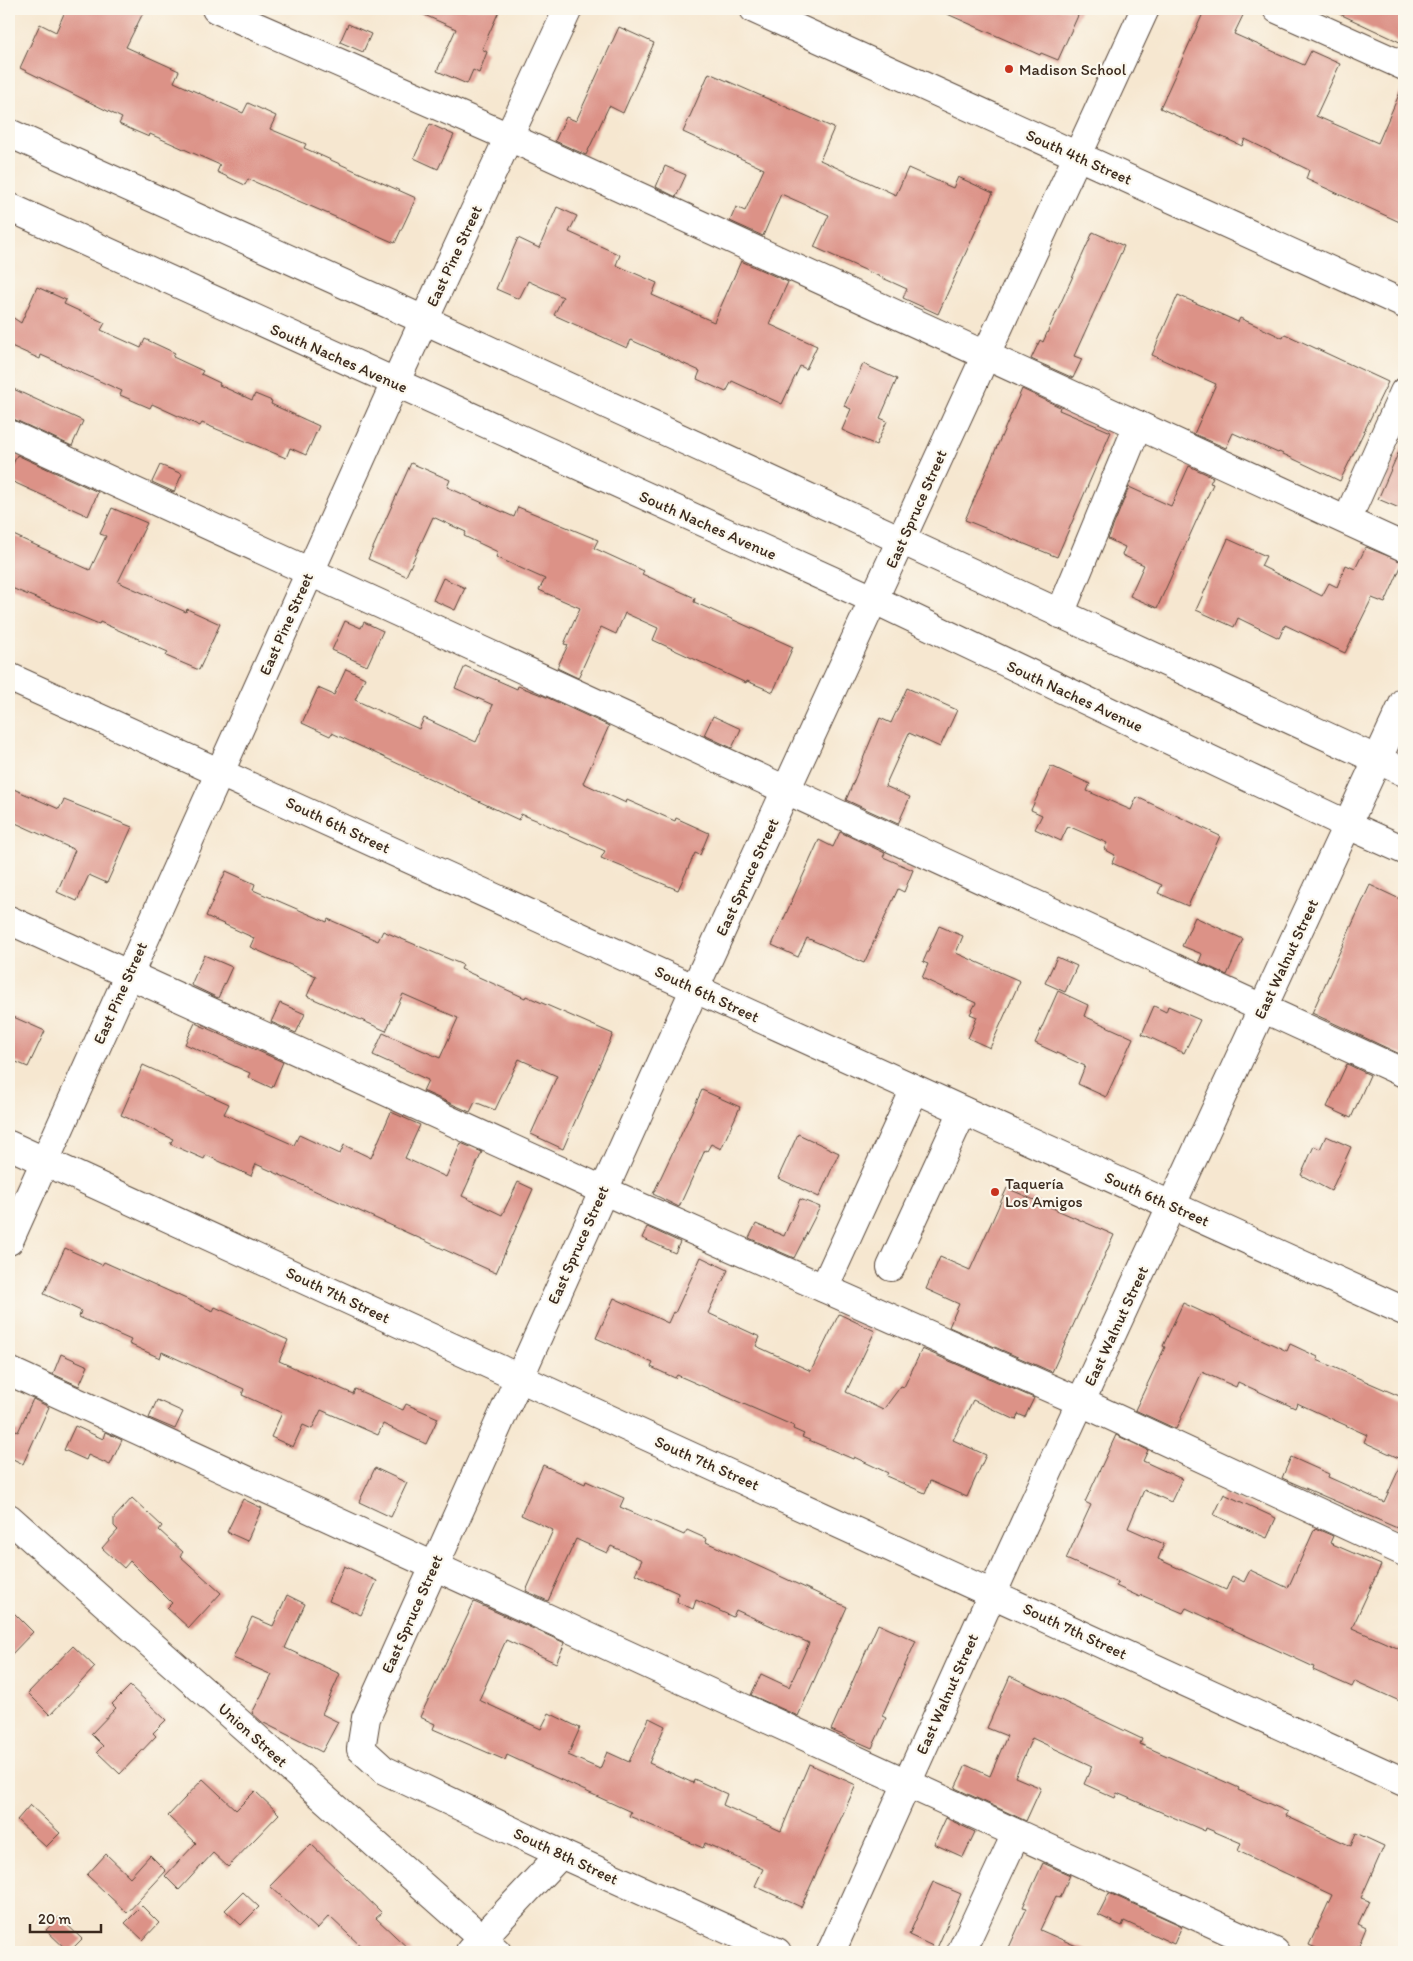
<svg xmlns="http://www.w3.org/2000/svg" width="1413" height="1961" viewBox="0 0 1413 1961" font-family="Itim,sans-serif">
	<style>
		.building { fill: #dc9287 }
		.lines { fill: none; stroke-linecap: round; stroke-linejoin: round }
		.minor-casing { stroke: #574639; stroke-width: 30 }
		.minor { stroke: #fff; stroke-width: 28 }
		.poi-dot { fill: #c8321e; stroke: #fbf7ec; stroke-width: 2 }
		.labels { text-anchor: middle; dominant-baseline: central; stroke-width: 4.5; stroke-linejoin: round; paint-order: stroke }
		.poi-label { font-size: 16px; fill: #3b2a1e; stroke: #fbf7ec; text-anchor: start }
		.street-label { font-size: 16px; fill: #3b2a1e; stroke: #fbf7ec }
	</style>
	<rect width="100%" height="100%" fill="#fbf7ec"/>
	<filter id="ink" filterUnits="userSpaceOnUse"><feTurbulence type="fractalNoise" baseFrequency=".02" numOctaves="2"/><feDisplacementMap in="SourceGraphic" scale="10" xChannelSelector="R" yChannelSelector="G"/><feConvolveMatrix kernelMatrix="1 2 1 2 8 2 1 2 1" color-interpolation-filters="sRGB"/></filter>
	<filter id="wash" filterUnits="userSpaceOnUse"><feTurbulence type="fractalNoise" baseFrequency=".0096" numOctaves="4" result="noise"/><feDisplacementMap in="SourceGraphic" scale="20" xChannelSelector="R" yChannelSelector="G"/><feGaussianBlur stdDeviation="1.12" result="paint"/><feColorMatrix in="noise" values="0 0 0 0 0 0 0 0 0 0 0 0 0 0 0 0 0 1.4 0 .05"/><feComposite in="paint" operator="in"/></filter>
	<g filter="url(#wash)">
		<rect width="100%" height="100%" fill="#f6e7d0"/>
		<g id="blocks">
			<g class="building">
				<path d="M66 9H145L126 47 179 71 174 82 243 113 248 103 276 116 270 129 306 144 304 148 416 198 395 243 248 179 245 185 217 172 220 165 150 134 149 137 119 124 122 118 20 68 40 24 56 32Z"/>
				<path d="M411 9H500L482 49 487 52 479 73 473 70 467 84 437 71 456 29Z"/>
				<path d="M936 9H1081L1058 60 1041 53 1040 55Z"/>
				<path d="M1205 9H1246L1234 34 1304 65 1311 51 1340 64 1316 116 1378 143 1404 83V224L1306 179 1309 170 1245 139 1242 146 1160 108Z"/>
				<path d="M1329 9H1404V44Z"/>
				<path d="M348 24 371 34 363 52 340 42Z"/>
				<path d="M619 27 654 43 623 113 609 106 586 155 555 141 566 117 576 121Z"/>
				<path d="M709 73 834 128 820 160 896 195 908 168 953 188 958 177 993 193 938 314 903 298 907 289 814 247 829 215 781 194 763 236 730 221 736 207 745 211 764 169 683 132Z"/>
				<path d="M430 124 454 135 438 169 414 158Z"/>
				<path d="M665 166 686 175 676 197 656 187Z"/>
				<path d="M557 207 577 216 569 232 620 255 616 265 657 283 652 295 714 322 741 261 788 282 769 324 817 346 806 369 800 366 782 404 732 381 726 392 697 379 700 371 631 340 627 348 554 315 563 297 528 281 519 299 496 289 518 238 539 248Z"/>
				<path d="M1093 232 1124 246 1074 356 1082 359 1073 378 1031 359 1040 340 1043 342Z"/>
				<path d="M37 287 66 300 64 304 105 323 101 330 141 348 145 339 175 353 173 357 203 371 201 374 220 383 219 385 252 400 255 394 272 401 271 404 319 426 306 455 290 448 286 458 202 423 200 426 152 404 150 408 120 395 122 391 41 355 40 359 9 345V315L21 323Z"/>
				<path d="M1178 295 1238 322 1240 318 1283 338 1285 334 1388 382 1340 481 1279 452 1278 453 1233 433 1226 448 1194 434 1216 384 1152 355Z"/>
				<path d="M863 364 897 379 880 418 887 421 876 445 842 430 851 409 844 406Z"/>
				<path d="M9 387 83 421 72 446 9 417Z"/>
				<path d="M1022 389 1060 407 1059 410 1111 432 1057 557 965 520Z"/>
				<path d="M1404 440V510L1378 499Z"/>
				<path d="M17 455 98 492 88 516 9 480V473Z"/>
				<path d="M411 463 450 480 447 487 514 517 518 507 598 540 594 548 644 571 642 574 695 598 694 602 793 647 773 692 747 681 746 683 653 640 658 628 625 613 616 634 601 627 578 678 557 668 568 645 564 644 580 608 539 590 545 579 496 557 498 552 464 536 466 532 433 517 406 576 368 559Z"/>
				<path d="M160 465 182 474 174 492 152 482Z"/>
				<path d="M1189 466 1213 477 1210 483 1213 484 1157 608 1130 596 1144 565 1122 555 1125 547 1108 539 1129 487 1171 506Z"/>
				<path d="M112 508 147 523 118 582 186 612 187 609 220 624 199 670 166 656 168 652 100 622 99 624 9 587V533L90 570 106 536 100 534Z"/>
				<path d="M1228 539 1266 556 1261 566 1322 596 1329 583 1337 587 1346 565 1355 569 1366 547 1403 562 1385 603 1372 598 1345 653 1285 625 1279 638 1238 618 1234 627 1196 610Z"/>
				<path d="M443 578 465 588 455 610 433 600Z"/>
				<path d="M345 621 361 628 364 622 383 631 367 666 332 650Z"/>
				<path d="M465 666 517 689 518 686 544 696 609 726 583 783 626 803 627 800 675 821 676 818 709 833 700 855 695 853 678 890 601 858 605 851 536 820 521 814 519 820 332 733 330 736 302 723 318 688 334 695 346 669 365 678 355 700 419 729 424 718 476 742 493 705 455 688Z"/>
				<path d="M907 688 957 710 940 747 909 733 885 786 910 797 898 824 846 800 880 718 891 723Z"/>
				<path d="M713 716 741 729 732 748 704 735Z"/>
				<path d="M1051 766 1090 784 1087 791 1131 810 1137 797 1220 836 1188 906 1158 893 1162 885 1112 863 1115 855 1104 849 1107 843 1068 826 1061 841 1035 829 1042 815 1031 810Z"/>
				<path d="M9 787 59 809 64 800 132 827 107 883 89 875 77 901 57 892 75 850 9 820Z"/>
				<path d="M840 832 885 853 883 857 913 870 904 892 898 889 864 963 807 938 798 957 772 945 819 840 833 847Z"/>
				<path d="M226 871 255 884 253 890 327 922 328 919 378 941 383 931 463 965 461 969 525 998 526 996 613 1034 563 1149 531 1134 557 1076 519 1059 495 1110 475 1102 470 1112 423 1091 428 1080 373 1055 383 1033 440 1058 458 1018 403 994 386 1031 307 996 316 976 250 947 254 938 206 916Z"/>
				<path d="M1370 885 1404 901V1056L1312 1013Z"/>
				<path d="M1195 917 1243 939 1227 975 1199 962 1202 954 1182 946Z"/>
				<path d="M939 926 963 936 956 953 1020 981 990 1048 968 1038 977 1017 970 1014 976 1003 922 978 928 964 923 962Z"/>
				<path d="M204 955 232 967 218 998 191 985Z"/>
				<path d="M1057 957 1077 966 1065 992 1045 983Z"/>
				<path d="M1058 991 1088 1005 1084 1016 1133 1038 1106 1097 1078 1084 1085 1066 1035 1043Z"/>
				<path d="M280 1003 305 1014 296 1033 271 1022Z"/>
				<path d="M1154 1006 1166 1012 1168 1006 1200 1020 1184 1053 1142 1034Z"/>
				<path d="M9 1015 45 1031 28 1067 9 1059Z"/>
				<path d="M195 1023 283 1062 272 1088 248 1077 250 1073 185 1044Z"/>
				<path d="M1347 1064 1370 1075 1351 1118 1327 1107Z"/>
				<path d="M143 1065 229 1104 224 1114 294 1145 299 1135 340 1154 344 1145 371 1158 391 1112 420 1125 405 1158 446 1177 461 1143 482 1152 462 1196 502 1215 518 1182 533 1189 496 1273 256 1164 251 1176 206 1155 204 1159 170 1144 173 1139 121 1115Z"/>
				<path d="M702 1090 740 1107 721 1149 711 1144 707 1151 705 1150 679 1207 653 1194Z"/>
				<path d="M798 1134 839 1153 819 1197 778 1178Z"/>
				<path d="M1326 1136 1351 1147 1331 1191 1301 1175 1314 1146 1320 1149Z"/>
				<path d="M1007 1188 1114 1235 1052 1372 949 1327 959 1304 926 1289 940 1257 970 1270Z"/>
				<path d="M800 1199 820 1207 794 1258 749 1238 756 1224 784 1236Z"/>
				<path d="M647 1227 680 1242 675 1253 642 1238Z"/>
				<path d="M65 1248 102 1265 104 1262 213 1311 215 1307 288 1340 279 1361 353 1394 355 1389 403 1410 406 1404 438 1418 426 1444 383 1424 378 1435 321 1410 312 1429 303 1425 293 1447 271 1437 282 1413 242 1395 244 1389 162 1352 160 1358 129 1344 131 1340 79 1317 81 1311 44 1294Z"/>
				<path d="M701 1257 728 1270 708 1313 760 1337 756 1346 811 1371 839 1314 875 1331 846 1392 883 1410 901 1386 904 1387 922 1349 1034 1398 1025 1417 1018 1414 1016 1420 973 1400 953 1440 986 1455 967 1497 930 1481 925 1493 886 1476 888 1473 854 1457 853 1459 802 1437 804 1434 793 1429 794 1426 677 1375 675 1378 651 1367 653 1363 596 1338 614 1298 668 1323 673 1312 675 1313Z"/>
				<path d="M1183 1303 1287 1351 1290 1344 1318 1357 1317 1360 1404 1398V1531L1282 1478 1291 1457 1329 1474 1328 1477 1384 1502 1403 1460 1364 1442 1367 1435 1297 1403 1295 1408 1238 1382 1236 1387 1202 1372 1176 1429 1135 1410 1165 1347 1163 1346Z"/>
				<path d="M61 1354 88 1366 79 1386 53 1374Z"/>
				<path d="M33 1399 49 1407 23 1464 9 1457V1428L18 1432Z"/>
				<path d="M157 1400 183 1412 175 1429 149 1418Z"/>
				<path d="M75 1426 103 1439 105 1432 122 1440 110 1465 88 1455 86 1460 64 1450Z"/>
				<path d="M1116 1435 1148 1450 1143 1461 1182 1479 1171 1502 1144 1490 1128 1528 1164 1544 1158 1559 1226 1590 1232 1576 1244 1582 1250 1570 1288 1588 1315 1528 1333 1536 1330 1543 1381 1565 1352 1628 1404 1651V1703L1355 1681 1352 1687 1313 1670 1314 1667 1186 1608 1183 1613 1141 1595 1140 1597 1116 1586 1118 1582 1066 1559 1091 1505 1085 1502Z"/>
				<path d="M543 1465 585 1484 586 1481 624 1498 620 1507 684 1535 687 1530 707 1539 706 1542 847 1607 798 1716 751 1695 761 1674 789 1687 809 1643 736 1610 733 1617 696 1600 693 1609 677 1602 678 1593 635 1574 642 1560 611 1546 607 1553 576 1539 548 1601 526 1591 553 1530 521 1515Z"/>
				<path d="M375 1468 407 1483 391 1517 359 1502Z"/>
				<path d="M1224 1494 1276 1518 1267 1538 1214 1515Z"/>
				<path d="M132 1498 162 1526 159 1530 183 1552 180 1556 221 1593 189 1628 167 1608 172 1603 130 1561 124 1568 102 1548 118 1530 114 1526V1518Z"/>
				<path d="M243 1499 262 1508 247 1541 227 1532Z"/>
				<path d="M344 1566 377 1581 361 1615 329 1601Z"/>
				<path d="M287 1595 305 1604 285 1648 340 1674 322 1714 338 1722 322 1752 262 1722 252 1713 272 1675 233 1658 252 1617 273 1626Z"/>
				<path d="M474 1602 565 1643 556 1663 506 1640 479 1700 541 1729 549 1713 580 1728 568 1755 600 1769 607 1752 629 1762 649 1718 665 1726 649 1763 693 1783 694 1779 727 1794 723 1805 781 1831 809 1764 856 1785 801 1907 755 1886 763 1869 705 1843 703 1848 655 1827 629 1816 631 1812 507 1755 505 1760 433 1729 435 1724 420 1717Z"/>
				<path d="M9 1608 33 1632 9 1657Z"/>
				<path d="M878 1624 916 1641 882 1716 886 1718 872 1748 831 1730Z"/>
				<path d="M73 1646 95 1667 50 1715 28 1693Z"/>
				<path d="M1010 1676 1142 1739 1140 1744 1239 1788 1238 1790 1288 1812 1286 1816 1351 1846 1356 1833 1384 1846 1361 1898 1369 1901 1358 1924 1366 1928 1356 1952H1325L1309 1945 1332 1895 1238 1851 1241 1843 1206 1828 1205 1831 1117 1793 1115 1798 1084 1784 1092 1766 1032 1738 1015 1777 1041 1788 1026 1821 955 1788 966 1765 990 1776 1007 1736 987 1728Z"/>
				<path d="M130 1686 166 1720 153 1733 156 1736 120 1774 97 1752 103 1746 91 1734 116 1708 112 1704Z"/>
				<path d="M203 1779 236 1810 255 1791 279 1814 228 1867 213 1853 179 1890 165 1876 196 1843 168 1816Z"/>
				<path d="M30 1805 60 1833 46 1847 17 1820Z"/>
				<path d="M946 1818 975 1832 963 1857 934 1844Z"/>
				<path d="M311 1844 382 1913 376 1918 412 1952H367L329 1916 317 1929 270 1886Z"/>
				<path d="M106 1854 130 1877 150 1855 166 1871 127 1913 87 1875Z"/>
				<path d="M1043 1863 1070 1875 1060 1898 1056 1896 1040 1930 1090 1952H1007L1027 1908 1023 1907Z"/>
				<path d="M933 1882 961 1894 937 1948 909 1935Z"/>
				<path d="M243 1892 259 1907 241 1925 225 1910Z"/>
				<path d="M1109 1893 1182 1926 1174 1944 1124 1921 1122 1926 1098 1915Z"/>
				<path d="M142 1906 159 1923 143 1940 125 1923Z"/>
				<path d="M59 1917 82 1939 69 1952 46 1930Z"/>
			</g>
		</g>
	</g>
	<g filter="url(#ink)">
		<use href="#blocks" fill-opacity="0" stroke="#574639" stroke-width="1"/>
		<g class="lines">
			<g class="minor-casing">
				<g id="minor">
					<path d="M216 9 509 137 1404 547"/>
					<path d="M754 9 1404 304"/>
					<path d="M1277 9 1404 66"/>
					<path d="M9 133 424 320 1404 772"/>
					<path d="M9 207 875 600 1348 825 1404 850"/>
					<path d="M9 434 1404 1073"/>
					<path d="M1354 504 1404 392"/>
					<path d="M1060 614 1138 425"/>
					<path d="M9 677 1404 1311"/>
					<path d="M9 920 638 1206 1081 1402 1404 1552"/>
					<path d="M9 1145 1404 1782"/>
					<path d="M9 1241 395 383 568 9"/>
					<path d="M891 1267 963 1111"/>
					<path d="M824 1288 915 1089"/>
					<path d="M9 1371 1275 1952"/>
					<path d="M9 1518 497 1952"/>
					<path d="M470 1951 561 1854"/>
					<path d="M777 1952 561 1854 384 1770 361 1749 366 1718 695 988 1145 9"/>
					<path d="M831 1952 1008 1559 1404 702"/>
					<path d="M961 1952 1016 1834"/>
				</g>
			</g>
			<use href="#minor" class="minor"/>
		</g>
	</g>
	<g class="poi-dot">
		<circle cx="1009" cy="69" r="5"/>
		<circle cx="995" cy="1192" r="5"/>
	</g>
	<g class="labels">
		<g class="poi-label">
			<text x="1019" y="69">Madison School</text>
			<text x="1005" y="1183">Taquería<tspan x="1005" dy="18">Los Amigos</tspan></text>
		</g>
		<g class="street-label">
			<text transform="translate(1079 157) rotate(24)">South 4th Street</text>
			<text transform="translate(454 256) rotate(-65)">East Pine Street</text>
			<text transform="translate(339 358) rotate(24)">South Naches Avenue</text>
			<text transform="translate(916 509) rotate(-66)">East Spruce Street</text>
			<text transform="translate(708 525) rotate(24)">South Naches Avenue</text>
			<text transform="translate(286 624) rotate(-66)">East Pine Street</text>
			<text transform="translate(1075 696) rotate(25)">South Naches Avenue</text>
			<text transform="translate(338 825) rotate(25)">South 6th Street</text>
			<text transform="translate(747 877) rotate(-65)">East Spruce Street</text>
			<text transform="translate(1286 959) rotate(-65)">East Walnut Street</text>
			<text transform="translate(120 993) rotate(-66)">East Pine Street</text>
			<text transform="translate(707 994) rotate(25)">South 6th Street</text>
			<text transform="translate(1157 1199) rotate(24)">South 6th Street</text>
			<text transform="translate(578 1245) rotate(-66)">East Spruce Street</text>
			<text transform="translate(338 1295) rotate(25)">South 7th Street</text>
			<text transform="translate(1116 1326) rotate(-65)">East Walnut Street</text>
			<text transform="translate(707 1463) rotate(24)">South 7th Street</text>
			<text transform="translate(412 1614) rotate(-66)">East Spruce Street</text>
			<text transform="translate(1075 1631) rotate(25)">South 7th Street</text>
			<text transform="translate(947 1694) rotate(-66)">East Walnut Street</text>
			<text transform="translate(253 1735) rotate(42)">Union Street</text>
			<text transform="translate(566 1856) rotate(25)">South 8th Street</text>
		</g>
	</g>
	<rect width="1413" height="1961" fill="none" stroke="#fbf7ec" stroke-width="30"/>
	<path d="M30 1924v8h71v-8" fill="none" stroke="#3b2a1e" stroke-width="2.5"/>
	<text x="38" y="1924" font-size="15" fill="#3b2a1e" stroke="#fbf7ec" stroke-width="4" paint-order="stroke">20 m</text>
</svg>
